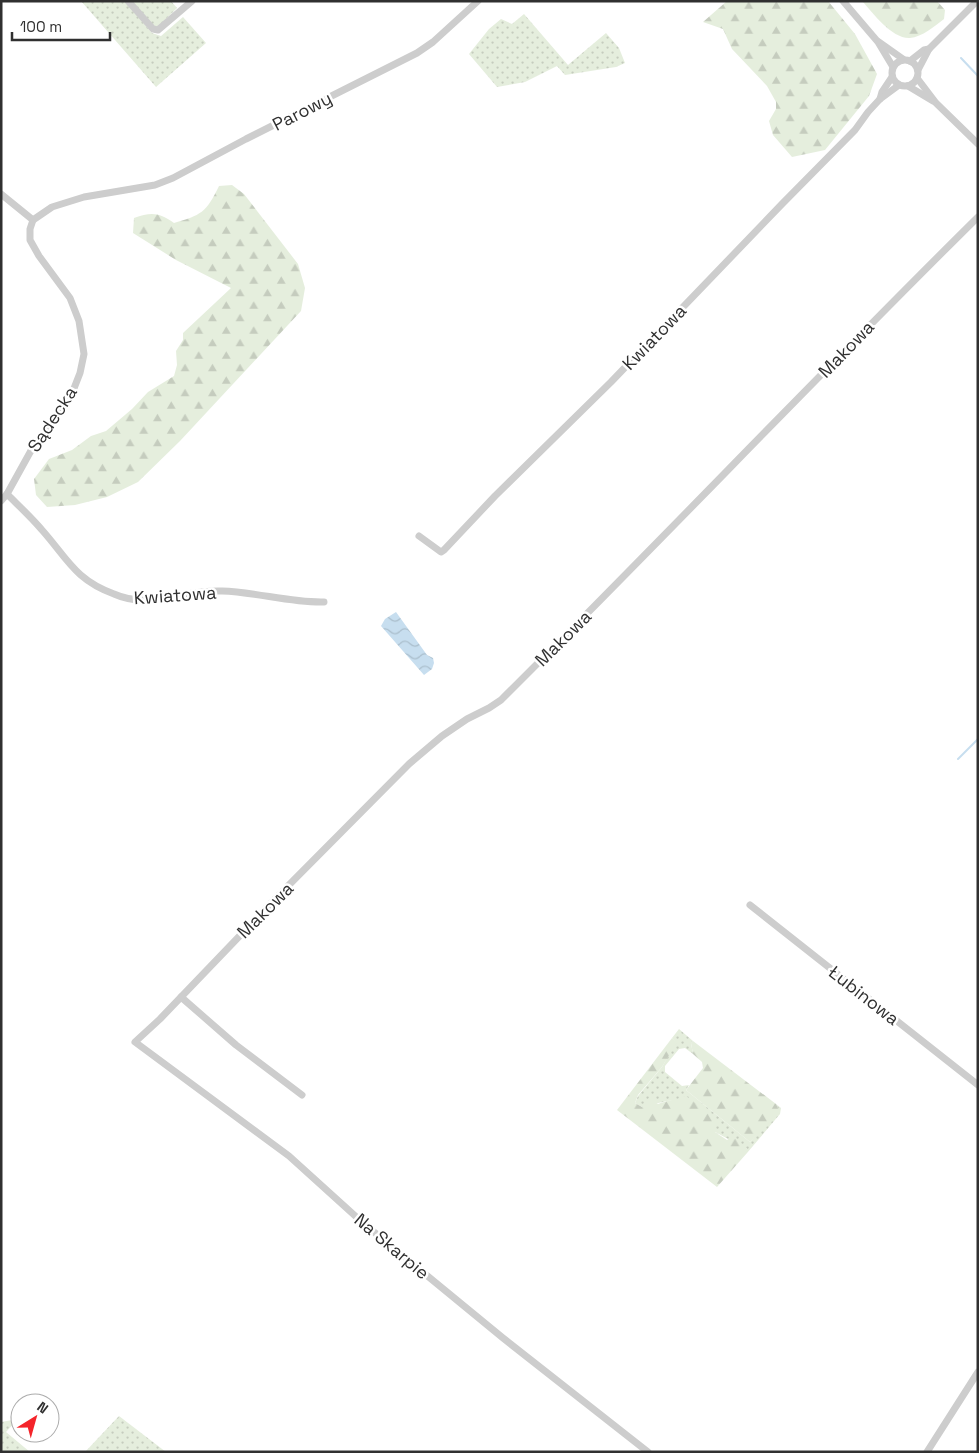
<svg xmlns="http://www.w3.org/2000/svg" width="979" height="1453" viewBox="0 0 979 1453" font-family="'Space Grotesk',sans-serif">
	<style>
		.grass { fill: url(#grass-dots) }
		.forest { fill: url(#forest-firs) }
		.water { fill: url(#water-waves) }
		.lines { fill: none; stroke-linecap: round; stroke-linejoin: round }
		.stream { stroke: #c7deef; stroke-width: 2 }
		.minor { stroke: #cdcdcd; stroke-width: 7 }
		.labels { text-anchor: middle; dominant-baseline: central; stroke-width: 5; stroke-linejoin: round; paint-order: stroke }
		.street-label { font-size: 18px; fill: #303030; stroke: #fff }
	</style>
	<defs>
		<pattern id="grass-dots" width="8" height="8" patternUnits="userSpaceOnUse" patternTransform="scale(1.25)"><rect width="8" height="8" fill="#e5eedd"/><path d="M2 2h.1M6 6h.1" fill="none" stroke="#c5ccbe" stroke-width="1.8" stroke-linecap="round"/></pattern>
		<pattern id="forest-firs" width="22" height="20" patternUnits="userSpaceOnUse" patternTransform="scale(1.25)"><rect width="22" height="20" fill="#e5eedd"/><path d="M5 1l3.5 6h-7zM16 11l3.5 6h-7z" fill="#c5ccbe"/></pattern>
		<pattern id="water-waves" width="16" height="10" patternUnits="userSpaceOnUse" patternTransform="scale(1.25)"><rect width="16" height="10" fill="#c7deef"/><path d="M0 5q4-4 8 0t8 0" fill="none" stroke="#abbfcd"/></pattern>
	</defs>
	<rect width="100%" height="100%" fill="#fff"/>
	<g class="grass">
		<path d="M81 1H125L152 33 161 36 183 17 206 43 156 87Z"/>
		<path d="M131 1H171L177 8 158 27 152 26Z"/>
		<path d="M524 14 568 65 606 33 619 48 625 63 616 67 565 75 557 66 525 82 497 87 469 54 489 29 501 19 512 24Z"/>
		<path d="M679 1029 693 1041 691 1043 693 1054 685 1048 679 1049 665 1066V1072L682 1086 689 1085 686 1090 750 1142 778 1108 776 1104 781 1108 780 1114 747 1153V1149L715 1132 677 1100 667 1101 642 1107 635 1103 638 1096 662 1067 676 1042 672 1038Z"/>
		<path d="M119 1416 166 1452H85Z"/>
		<path d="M18 1419 6 1432 30 1452H1V1422Z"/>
	</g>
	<g class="forest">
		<path d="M727 1H828L855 34 877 74 869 96 825 150 792 157 773 135 769 121 776 109V102L767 86 732 49 723 29 703 22Z"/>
		<path d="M862 1H937L945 10 944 19C935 26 922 37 910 38 892 39 873 13 862 1Z"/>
		<path d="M232 185 244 194 298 264 305 288 301 311 180 441 138 482 107 497 75 505 47 507 36 495 34 479 49 459 72 450 91 436 106 431 132 409 148 392 174 376 177 365 176 351 183 340V333L231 288 176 260 133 233 134 218C151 212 159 212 174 223 201 215 206 213 219 186Z"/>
		<path d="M672 1038 677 1042 662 1067 638 1095 635 1103 642 1107 649 1098 658 1104C667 1100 677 1100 686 1096L705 1110 716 1122 715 1132 727 1140 733 1136 747 1149V1153L717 1187 617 1110Z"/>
		<path d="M693 1041 776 1104 778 1108 777 1113 750 1142 686 1090 703 1068 702 1062 693 1054 691 1043Z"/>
	</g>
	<path class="water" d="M396 612 427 655 433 658 434 663 432 669 424 675 381 626 385 619Z"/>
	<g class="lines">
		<g class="stream">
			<path d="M961 58 978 76"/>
			<path d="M958 759 978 739"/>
		</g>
		<g class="minor">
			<path d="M128 1 153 29 158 30 192 1"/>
			<path d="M843 1 878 42 893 67"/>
			<path d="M879 42 903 59"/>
			<circle cx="905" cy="73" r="13"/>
			<path d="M910 61 924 50 929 49"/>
			<path d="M918 70 929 49 977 1"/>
			<path d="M917 78 936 103 978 144"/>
			<path d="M908 86 933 101"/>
			<path d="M880 99 882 92 892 77"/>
			<path d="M1 194 33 220"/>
			<path d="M7 494C19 506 31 517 42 530 67 558 75 580 114 594 123 598 133 600 143 600 170 598 195 590 222 591 257 592 290 603 324 602"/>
			<path d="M1 501 7 494 33 447 71 396 80 373 84 354 79 321 70 298 39 256 30 240V229L33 220 52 207 84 197 155 185 173 178 246 139 417 53 433 42 478 1"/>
			<path d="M419 536 441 552 444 550 495 496 611 382 782 204 855 130 868 112 880 99 899 85"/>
			<path d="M750 905 978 1085"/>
			<path d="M181 997 236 1045 302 1095"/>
			<path d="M648 1452 503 1338 363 1223 289 1156 135 1042 160 1019 275 899 409 764 442 736 467 719 489 708 501 700C661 541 817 376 978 217"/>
			<path d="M927 1452 978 1372"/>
		</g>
	</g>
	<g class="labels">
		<g class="street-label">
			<text transform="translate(302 111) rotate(-27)">Parowy</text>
			<text transform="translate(654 337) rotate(-46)">Kwiatowa</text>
			<text transform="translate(846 349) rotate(-46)">Makowa</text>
			<text transform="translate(52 419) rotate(-57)">Sądecka</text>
			<text transform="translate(175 595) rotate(-4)">Kwiatowa</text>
			<text transform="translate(563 638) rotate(-45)">Makowa</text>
			<text transform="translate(265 910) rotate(-45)">Makowa</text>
			<text transform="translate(864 995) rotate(38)">Łubinowa</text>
			<text transform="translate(392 1246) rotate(40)">Na Skarpie</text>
		</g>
	</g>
	<rect width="979" height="1453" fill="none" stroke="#303030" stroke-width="5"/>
	<g transform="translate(35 1418) rotate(37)"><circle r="24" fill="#ffffff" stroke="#acacac"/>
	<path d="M0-4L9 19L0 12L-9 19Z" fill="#f4242a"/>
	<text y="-8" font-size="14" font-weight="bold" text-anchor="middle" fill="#303030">N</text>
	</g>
	<path d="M12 32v8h98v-8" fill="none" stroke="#303030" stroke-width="2.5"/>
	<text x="20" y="32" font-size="15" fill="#303030" stroke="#ffffff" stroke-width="4" paint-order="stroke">100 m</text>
</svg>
